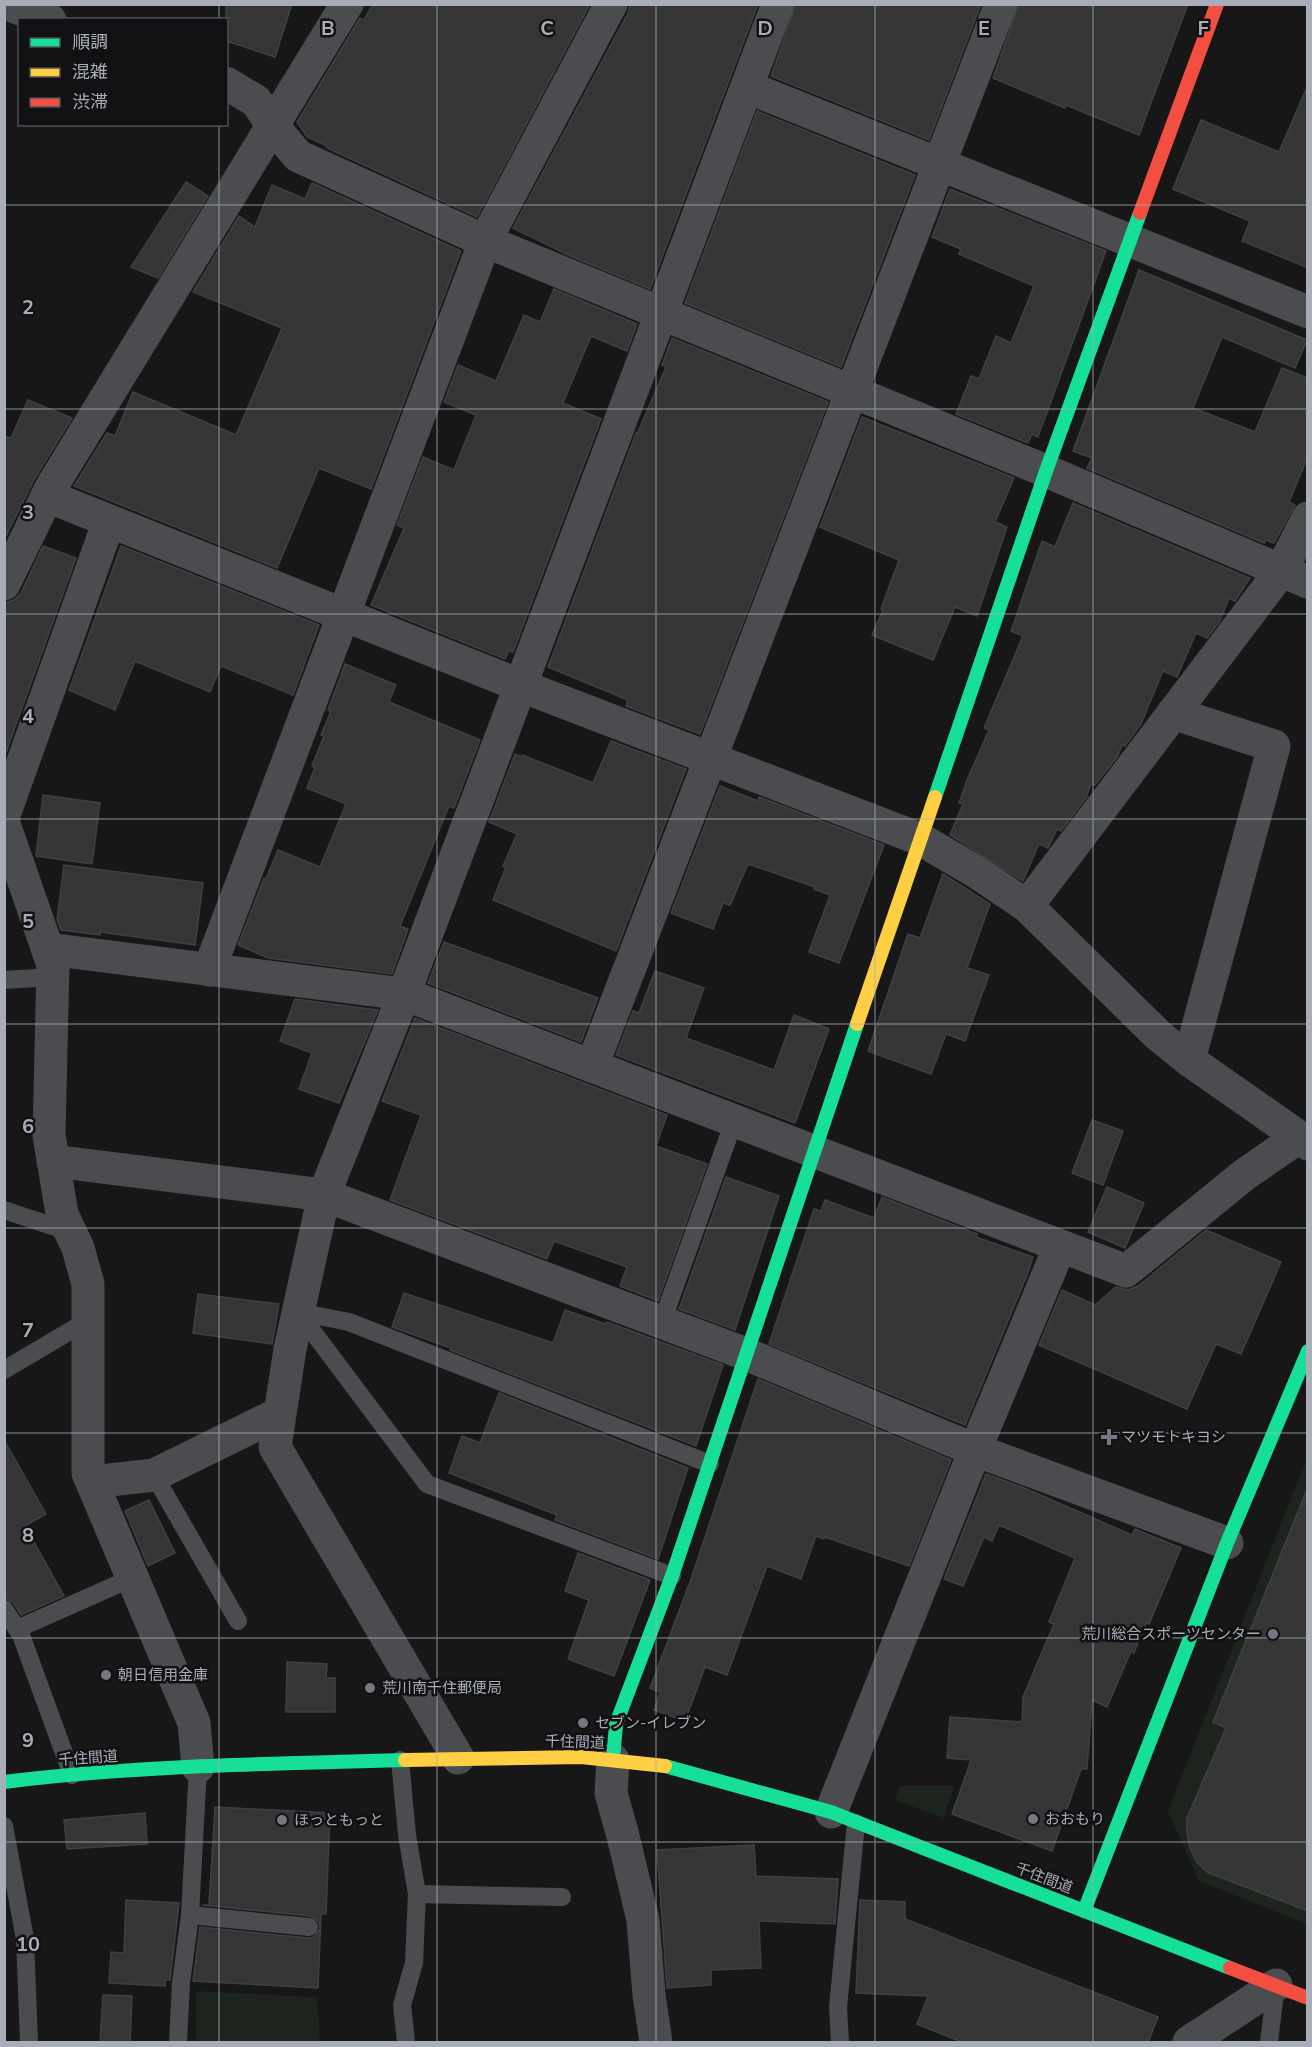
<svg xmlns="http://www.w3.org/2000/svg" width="1312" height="2047" viewBox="0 0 1312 2047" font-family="'Nunito Sans','Noto Sans JP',sans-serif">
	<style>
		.green { fill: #1d241e }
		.building { fill: #353536; stroke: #3f4043; stroke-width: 1.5 }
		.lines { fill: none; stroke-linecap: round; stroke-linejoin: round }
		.lane { stroke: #4b4c50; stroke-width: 18 }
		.street { stroke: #4b4c50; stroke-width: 33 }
		.fast { stroke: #16e098; stroke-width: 14 }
		.slow { stroke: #ffcf43; stroke-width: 14 }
		.jam { stroke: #f24e42; stroke-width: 14 }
		.grid { fill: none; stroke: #a8adb8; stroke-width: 1.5; stroke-opacity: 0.55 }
		.poi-dot { fill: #757880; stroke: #111113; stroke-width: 2 }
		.labels { text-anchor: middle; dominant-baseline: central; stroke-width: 5; stroke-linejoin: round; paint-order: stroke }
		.poi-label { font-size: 15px; fill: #a8adb8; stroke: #111113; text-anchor: start }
		.street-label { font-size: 15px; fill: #a8adb8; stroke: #111113 }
		.grid-label { font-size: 20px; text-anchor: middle; font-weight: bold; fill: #a8adb8; stroke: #111113; stroke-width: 5; stroke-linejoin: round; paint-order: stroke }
	</style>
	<rect width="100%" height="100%" fill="#171717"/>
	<g class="green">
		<path d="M1307 1458V1924L1199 1881 1168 1811Z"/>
		<path d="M900 1786H954L944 1818 895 1800Z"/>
		<path d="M196 1991 317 1997 320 2042H196Z"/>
	</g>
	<g class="building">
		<path d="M226 4H292L275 57 226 41Z"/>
		<path d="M373 4H590L477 217 327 148V146L307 137 297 122 360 18 364 20Z"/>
		<path d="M630 4H758L650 289 568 255 513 228 628 13Z"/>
		<path d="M796 4H981L929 140 771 76Z"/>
		<path d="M1019 4H1188L1139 135 1066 105 1065 108 993 78Z"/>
		<path d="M1308 85V268L1242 241 1250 221 1173 189 1201 120 1279 152Z"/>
		<path d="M757 111 915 175 841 367 685 303Z"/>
		<path d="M186 182 208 196 158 278 131 267Z"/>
		<path d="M312 183 461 251 371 489 319 468 277 568 74 486 107 433 115 436 133 392 236 435 282 328 193 292 239 216 255 227 272 185 305 199Z"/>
		<path d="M950 189 1106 251 1038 437 1032 434 1028 443 956 414 971 376 979 379 996 336 1011 343 1034 286 959 254 961 249 932 237Z"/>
		<path d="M1139 270 1307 340 1295 368 1222 337 1193 408 1255 432 1282 368 1308 378V456L1289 502 1295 505 1274 543 1266 540 1264 543 1087 468 1092 458 1073 451Z"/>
		<path d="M554 289 637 324 627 351 591 336 563 403 601 419 513 652 509 651 505 659 371 605 404 528 397 525 423 457 454 470 476 415 444 402 458 365 496 381 524 315 540 322Z"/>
		<path d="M672 338 828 402 700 734 626 706 628 700 548 667 636 433 637 434 666 367 662 365Z"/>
		<path d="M28 400 72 418 35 478 4 540V436L11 438Z"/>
		<path d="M862 417 1014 478 995 522 1007 527 977 616 955 607 933 660 872 635 883 610 881 609 899 560 820 527Z"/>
		<path d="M1073 503 1250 578 1235 601 1229 598 1220 621 1207 638 1196 633 1177 677 1163 671 1141 724 1125 746 1122 745 1117 757 1095 785 1091 784 1086 798 1061 831 1057 829 1048 848 1039 844 1023 881 950 835 963 804 959 803 967 780 989 730 984 728 1023 636 1011 631 1042 541 1055 547Z"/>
		<path d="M43 546 76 558 4 758V603L14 600 21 593Z"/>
		<path d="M121 546 319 625 293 695 221 666 210 692 135 661 115 710 69 690Z"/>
		<path d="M345 664 396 685 389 702 480 740 454 808 449 806 400 926 408 929 392 974 268 958 238 945 264 878 266 879 278 850 320 867 346 804 307 788 315 767 312 766 324 736 321 735 331 711 328 710Z"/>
		<path d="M611 741 686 769 616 951 493 900 506 867 503 866 517 834 489 822 515 754 521 757 522 755 593 783Z"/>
		<path d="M720 786 758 801 759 797 884 845 839 963 809 952 830 895 814 889 815 887 748 864 730 905 723 903 713 929 671 913Z"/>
		<path d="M43 795 100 803 92 864 36 856Z"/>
		<path d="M64 865 203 883 195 945 100 932V935L61 930 57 920Z"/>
		<path d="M943 874 990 904 967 968 989 975 965 1041 946 1034 931 1074 868 1051 908 934 920 938Z"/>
		<path d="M444 942 598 998 581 1042 428 983Z"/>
		<path d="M655 971 704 988 686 1038 774 1070 794 1015 829 1029 795 1123 616 1055 633 1011 639 1013Z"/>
		<path d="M295 999 378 1010 339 1103 299 1089 312 1053 280 1041Z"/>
		<path d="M415 1018 667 1115 656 1146 707 1164 658 1301 620 1286 627 1267 554 1241 547 1259 390 1200 421 1115 382 1101Z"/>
		<path d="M1092 1120 1123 1131 1103 1185 1072 1173Z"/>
		<path d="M726 1177 779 1196 735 1330 679 1309Z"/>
		<path d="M1107 1187 1144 1203 1125 1248 1088 1232Z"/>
		<path d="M882 1197 977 1234 976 1237 1033 1257 1027 1275 965 1425 769 1344 814 1209 821 1211 825 1200 874 1218Z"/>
		<path d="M1206 1230 1281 1262 1241 1354 1216 1344 1187 1409 1039 1345 1062 1290 1095 1305 1116 1287 1128 1290 1138 1286Z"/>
		<path d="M404 1293 553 1343 565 1310 606 1324 607 1322 723 1365 696 1446 450 1350 451 1348 392 1327Z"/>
		<path d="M198 1294 279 1304 272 1344 193 1333Z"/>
		<path d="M758 1379 951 1460 909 1566 825 1537 824 1539 816 1536 801 1579 767 1566 727 1675 705 1667 685 1721 654 1710 660 1692 650 1688 690 1582Z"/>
		<path d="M499 1393 688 1468 658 1559 555 1520 557 1515 449 1473 462 1436 480 1443Z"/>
		<path d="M4 1440 46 1514 25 1526 64 1596 21 1615 13 1602 4 1598Z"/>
		<path d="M986 1474 1022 1487 1132 1535 1135 1529 1181 1548 1149 1624 1146 1623 1134 1653 1131 1651 1107 1707 1092 1700 1087 1769H1081L1052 1851 952 1814 971 1760 947 1758 950 1717 1022 1722 1023 1697 1054 1624 1049 1622 1075 1558 999 1525 992 1541 984 1537 963 1586 944 1579Z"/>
		<path d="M1306 1492H1308V1911L1207 1872 1197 1862 1190 1848 1187 1833V1818L1226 1728 1213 1722Z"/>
		<path d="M149 1500 175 1553 148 1566 125 1511Z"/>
		<path d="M578 1553 650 1580 614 1676 568 1659 589 1600 565 1591Z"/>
		<path d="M287 1662 327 1664 326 1678H335V1712H286Z"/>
		<path d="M215 1807 330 1813 326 1914H321L318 1988 193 1981 200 1927 308 1938 314 1937 320 1929 319 1922 310 1916 202 1905H209Z"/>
		<path d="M145 1813 147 1844 67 1849 64 1820Z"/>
		<path d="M754 1845 756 1876 838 1879 835 1924 759 1921 761 1968 711 1970V1985L667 1988 657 1850Z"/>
		<path d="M126 1900 179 1903 170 1980H165V1986L109 1983 111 1952 124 1953Z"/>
		<path d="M860 1900 905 1902V1919L1158 2017 1148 2043H964L917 2024 928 1996 856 1993Z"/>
		<path d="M103 1995 132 1996 130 2043H100Z"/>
	</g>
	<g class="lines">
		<g class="lane">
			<path d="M4 980 53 977"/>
			<path d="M4 1210 70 1232"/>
			<path d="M298 1312 427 1484 672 1576"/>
			<path d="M298 1312 349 1322 710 1464"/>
			<path d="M662 1322 734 1121"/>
			<path d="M4 1370 87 1321"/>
			<path d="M154 1475 238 1621"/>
			<path d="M4 1609 21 1635 72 1775"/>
			<path d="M17 1629 132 1578"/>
			<path d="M400 1760 407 1835 417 1894 414 1963 402 2005 406 2042"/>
			<path d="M4 1826 25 1939 29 2042"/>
			<path d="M417 1894 562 1897"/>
			<path d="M190 1915 309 1927"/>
			<path d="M178 2042 181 1983 190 1915 198 1767"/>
			<path d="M840 2042 838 2007 856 1823"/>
			<path d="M1269 2042 1276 1985"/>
		</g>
		<g class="street">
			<path d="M7 4 50 20"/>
			<path d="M226 83 256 101 273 126 298 156 485 241 1046 471 1308 582"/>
			<path d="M747 87 1308 312"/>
			<path d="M47 496 519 685 920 839 978 873 1027 906 1158 1035 1189 1060 1299 1137"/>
			<path d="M4 584 52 486 347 4"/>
			<path d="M1173 713 1274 746 1189 1060"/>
			<path d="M4 815 109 521"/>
			<path d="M4 824 53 965 49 1135 62 1214 78 1248 88 1284V1473L194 1723 198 1767"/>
			<path d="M1027 906 1281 571 1308 518"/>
			<path d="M48 949 404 994 1126 1271 1244 1175 1299 1137 1308 1144"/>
			<path d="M209 970 485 241 611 4"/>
			<path d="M592 1066 1001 4"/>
			<path d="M53 1161 324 1195 746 1354 975 1450 1227 1543"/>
			<path d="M92 1482 154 1475 280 1413"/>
			<path d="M458 1758 275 1447 290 1349 324 1195 404 994 778 4"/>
			<path d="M613 1760 611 1793 623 1836 643 1920 649 1995 656 2042"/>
			<path d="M831 1812 975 1450 1060 1246"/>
			<path d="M1189 2042 1276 1985"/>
		</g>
		<g class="fast">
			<path d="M935 797 1046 471 1140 213"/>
			<path d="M613 1760 616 1724 672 1576 857 1024"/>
			<path d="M665 1766 831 1812 1230 1968"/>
			<path d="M4 1782C137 1765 272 1764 405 1760"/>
			<path d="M1084 1911 1227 1543 1308 1351"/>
		</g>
		<g class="slow">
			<path d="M857 1024 935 797"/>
			<path d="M405 1760 581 1757 665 1766"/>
		</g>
		<g class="jam">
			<path d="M1140 213 1217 4"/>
			<path d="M1230 1968 1308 1998"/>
		</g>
	</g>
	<path class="grid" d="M219 4V20M437 4V2042M656 4V2042M875 4V2042M1093 4V2042M219 124V2042M4 205H1308M4 409H1308M4 614H1308M4 819H1308M4 1024H1308M4 1228H1308M4 1433H1308M4 1638H1308M4 1842H1308"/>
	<g class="poi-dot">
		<path d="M1106 1428h6v6h6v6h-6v6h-6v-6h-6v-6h6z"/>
		<circle cx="1273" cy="1634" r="6"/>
		<circle cx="106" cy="1675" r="6"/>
		<circle cx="370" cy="1688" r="6"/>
		<circle cx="583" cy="1723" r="6"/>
		<circle cx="1033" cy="1819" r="6"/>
		<circle cx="282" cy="1820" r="6"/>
	</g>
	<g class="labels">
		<g class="poi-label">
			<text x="1121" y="1437">マツモトキヨシ</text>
			<text x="1261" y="1634" text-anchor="end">荒川総合スポーツセンター</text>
			<text x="118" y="1675">朝日信用金庫</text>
			<text x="382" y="1688">荒川南千住郵便局</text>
			<text x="595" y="1723">セブン-イレブン</text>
			<text x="1045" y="1819">おおもり</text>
			<text x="294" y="1820">ほっともっと</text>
		</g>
		<g class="street-label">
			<text transform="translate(575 1742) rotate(2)">千住間道</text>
			<text transform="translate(88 1758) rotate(-4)">千住間道</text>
			<text transform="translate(1044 1878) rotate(21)">千住間道</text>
		</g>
	</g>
	<g class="grid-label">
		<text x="328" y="35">B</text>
		<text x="547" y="35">C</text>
		<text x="765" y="35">D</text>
		<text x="984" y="35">E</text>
		<text x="1203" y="35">F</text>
		<text x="28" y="314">2</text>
		<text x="28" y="519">3</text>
		<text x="28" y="723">4</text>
		<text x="28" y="928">5</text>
		<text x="28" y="1133">6</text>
		<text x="28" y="1337">7</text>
		<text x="28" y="1542">8</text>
		<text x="28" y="1747">9</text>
		<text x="28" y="1951">10</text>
	</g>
	<rect width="1312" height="2047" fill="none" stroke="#a8adb8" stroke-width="12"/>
	<rect x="18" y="18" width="210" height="108" fill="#111113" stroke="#4d4f55" stroke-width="1.5"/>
	<rect x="30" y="38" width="30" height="9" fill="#16e098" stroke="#4d4f55" stroke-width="1.5"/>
	<text x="72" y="48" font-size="18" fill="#a8adb8">順調</text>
	<rect x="30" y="68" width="30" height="9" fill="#ffcf43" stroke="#4d4f55" stroke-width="1.5"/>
	<text x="72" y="78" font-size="18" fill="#a8adb8">混雑</text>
	<rect x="30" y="98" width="30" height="9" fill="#f24e42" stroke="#4d4f55" stroke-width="1.5"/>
	<text x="72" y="108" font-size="18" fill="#a8adb8">渋滞</text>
</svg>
